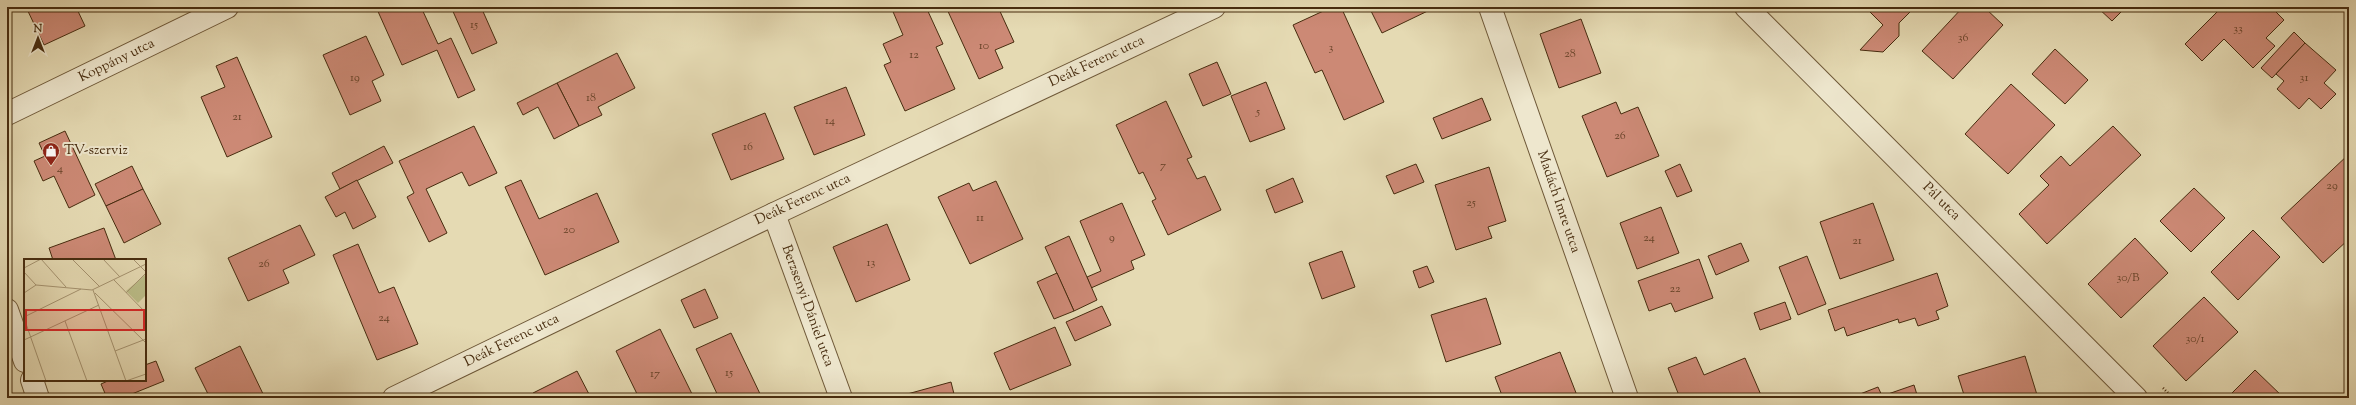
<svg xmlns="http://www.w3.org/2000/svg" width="2356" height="405" viewBox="0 0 2356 405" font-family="'Sorts Mill Goudy',serif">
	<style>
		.building { fill: #cc8975; stroke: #472c0f }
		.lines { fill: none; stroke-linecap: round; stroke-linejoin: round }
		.minor-casing { stroke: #6e5838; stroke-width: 24 }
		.path { stroke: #472c0f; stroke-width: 2.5; stroke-dasharray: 1 2; stroke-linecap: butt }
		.minor { stroke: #eee7ce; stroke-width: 22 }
		.labels { text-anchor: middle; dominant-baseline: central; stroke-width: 4; stroke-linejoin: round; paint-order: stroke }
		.number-label { font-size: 12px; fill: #684328 }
		.street-label { font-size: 14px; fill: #472c0f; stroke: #eee7ce }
		.poi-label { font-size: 14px; fill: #472c0f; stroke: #eee7ce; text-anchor: start }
		.inset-road { fill: none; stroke: #a69471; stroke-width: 1 }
		.view { fill: #d62828; fill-opacity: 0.15; stroke: #d62828; stroke-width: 2 }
		.inset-edge { fill: none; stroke: #472c0f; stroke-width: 2 }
	</style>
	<rect width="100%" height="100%" fill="#e5dab3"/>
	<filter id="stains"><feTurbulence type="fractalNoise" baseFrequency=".005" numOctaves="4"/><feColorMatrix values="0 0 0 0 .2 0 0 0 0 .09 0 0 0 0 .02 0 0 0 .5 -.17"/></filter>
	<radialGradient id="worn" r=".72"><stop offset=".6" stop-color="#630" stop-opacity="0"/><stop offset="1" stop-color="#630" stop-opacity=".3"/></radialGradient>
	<g class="building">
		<path d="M26 7H76L85 26 44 45Z"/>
		<path d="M376 7H421L438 44 451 38 475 90 458 98 437 50 402 65Z"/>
		<path d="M451 7H481L497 43 472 54Z"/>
		<path d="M891 7H926L943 44 936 47 955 89 905 111 884 65 891 62 883 44 903 35Z"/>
		<path d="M946 7H998L1014 42 995 50 1003 68 979 79Z"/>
		<path d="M1332 7H1341L1384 102 1344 120 1322 70 1315 73 1293 25Z"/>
		<path d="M1369 7H1436L1382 33Z"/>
		<path d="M1865 7H1915L1899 23V36L1883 52 1860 50 1883 25Z"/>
		<path d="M1963 7H1984L2003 25 1953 79 1922 51Z"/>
		<path d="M2097 7H2126L2112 21Z"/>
		<path d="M2222 7H2271L2284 20 2266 38 2275 46 2253 68 2224 39 2202 61 2185 44Z"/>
		<path d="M1581 19 1601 73 1559 88 1540 34Z"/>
		<path d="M2294 32 2305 43 2272 78 2261 68Z"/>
		<path d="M366 36 384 75 372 81 381 101 350 115 323 55Z"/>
		<path d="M2305 43 2336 70 2324 83 2336 94 2321 109 2309 98 2299 109 2277 89 2284 81 2276 74Z"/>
		<path d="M2055 49 2088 80 2065 104 2032 74Z"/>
		<path d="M617 53 635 88 598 107 602 115 579 126 557 83Z"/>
		<path d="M237 57 272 137 227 157 201 97 225 87 216 66Z"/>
		<path d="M1217 62 1231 94 1203 106 1189 74Z"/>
		<path d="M1266 82 1285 129 1250 142 1231 96Z"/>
		<path d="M557 83 579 126 554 139 538 107 523 115 517 103Z"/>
		<path d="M2011 84 2055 125 2008 174 1965 134Z"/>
		<path d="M846 87 865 135 814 155 794 107Z"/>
		<path d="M1482 98 1491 120 1442 139 1433 118Z"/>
		<path d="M1166 101 1192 157 1187 159 1197 179 1205 176 1221 210 1168 235 1152 201 1156 199 1143 172 1139 174 1116 125Z"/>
		<path d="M1616 102 1621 114 1638 107 1659 156 1607 177 1582 116Z"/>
		<path d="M765 113 784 159 731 180 712 134Z"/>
		<path d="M474 126 497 173 469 186 462 172 426 189 447 233 429 242 407 197 414 193 399 161Z"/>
		<path d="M2113 126 2141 155 2047 244 2019 214 2049 185 2040 176 2061 156 2070 166Z"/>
		<path d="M65 131 95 195 69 208 54 176 43 181 34 161 45 156 39 143Z"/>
		<path d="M384 146 393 163 340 189 332 173Z"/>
		<path d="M2349 154V239L2323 263 2281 218Z"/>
		<path d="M1416 164 1424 182 1394 194 1386 176Z"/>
		<path d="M1680 164 1692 191 1677 197 1665 171Z"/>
		<path d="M132 166 143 189 106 206 95 184Z"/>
		<path d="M1489 167 1506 221 1488 227 1492 238 1456 250 1435 185Z"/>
		<path d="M1293 178 1303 202 1275 213 1266 190Z"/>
		<path d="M357 180 376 217 353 229 345 212 336 217 325 197Z"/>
		<path d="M521 180 539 219 597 193 619 242 545 275 505 187Z"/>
		<path d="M996 181 1023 239 970 264 938 197 969 183 973 191Z"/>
		<path d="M2194 188 2225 218 2191 252 2160 221Z"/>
		<path d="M143 189 161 224 124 243 106 206Z"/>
		<path d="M1122 203 1145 255 1131 261 1134 269 1091 288 1087 277 1101 271 1080 221Z"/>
		<path d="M1873 203 1894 260 1840 279 1820 222Z"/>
		<path d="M1661 207 1679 253 1637 269 1620 223Z"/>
		<path d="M887 224 910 280 856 302 833 247Z"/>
		<path d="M300 225 315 255 283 270 289 283 248 301 228 258Z"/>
		<path d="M104 228 116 260H53L49 248Z"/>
		<path d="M2253 230 2280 257 2238 300 2211 272Z"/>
		<path d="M1069 236 1097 300 1074 311 1045 247Z"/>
		<path d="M2135 238 2168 273 2121 318 2088 284Z"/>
		<path d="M1741 243 1749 261 1716 275 1708 256Z"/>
		<path d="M358 244 379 293 394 287 418 344 377 360 333 255Z"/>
		<path d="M1342 251 1355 287 1322 299 1309 263Z"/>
		<path d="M1807 256 1826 304 1798 315 1779 267Z"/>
		<path d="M1699 259 1713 298 1675 312 1671 303 1649 311 1638 281Z"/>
		<path d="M1427 266 1434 282 1419 288 1413 271Z"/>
		<path d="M1057 273 1074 311 1054 319 1037 282Z"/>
		<path d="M1937 273 1948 306 1936 311 1939 319 1918 326 1915 318 1899 323 1898 319 1847 336 1844 327 1835 331 1828 310Z"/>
		<path d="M705 289 718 318 694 328 681 300Z"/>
		<path d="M2204 297 2238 332 2186 381 2153 346Z"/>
		<path d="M1486 298 1501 344 1446 362 1431 315Z"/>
		<path d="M1785 302 1791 319 1760 330 1754 313Z"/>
		<path d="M1102 306 1111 325 1075 341 1066 322Z"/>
		<path d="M1055 327 1071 365 1010 390 994 353Z"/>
		<path d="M660 329 694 398H639L616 351Z"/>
		<path d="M731 333 762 398H719L696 349Z"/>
		<path d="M240 346 265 398H210L195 368Z"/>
		<path d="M1560 352 1578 398H1503L1495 377Z"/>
		<path d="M2025 356 2038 398H1965L1958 376Z"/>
		<path d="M1696 357 1704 375 1745 358 1761 395 1754 398H1680L1668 368Z"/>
		<path d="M156 361 164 381 122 398H107L101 384 110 380H145V365Z"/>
		<path d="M2255 370 2284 398H2227Z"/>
		<path d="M577 371 591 398H536L533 393Z"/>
		<path d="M951 382 955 398H901L900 396Z"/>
		<path d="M1914 385 1918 398H1889L1888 394Z"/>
		<path d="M1878 387 1883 398H1855V396Z"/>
	</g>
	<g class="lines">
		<g class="minor-casing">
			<g id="minor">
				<path d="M1490 7 1627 398"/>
				<path d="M1746 7 2136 398"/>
				<path d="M7 114 227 7"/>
				<path d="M774 214 841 398"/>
				<path d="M7 310 25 361"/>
				<path d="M32 380 38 398"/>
				<path d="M394 398 774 214 1214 7"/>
			</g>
		</g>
		<path class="path" d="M2163 388 2173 398"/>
		<use href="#minor" class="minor"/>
	</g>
	<defs>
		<g id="shop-pin" transform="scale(0.9)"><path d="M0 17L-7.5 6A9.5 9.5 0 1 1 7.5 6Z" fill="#8f2418" stroke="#eee7ce"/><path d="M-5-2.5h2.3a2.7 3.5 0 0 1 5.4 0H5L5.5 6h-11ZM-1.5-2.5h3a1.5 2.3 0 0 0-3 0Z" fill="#fff"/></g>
	</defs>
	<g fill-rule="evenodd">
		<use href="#shop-pin" x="51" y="151"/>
	</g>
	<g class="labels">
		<g class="number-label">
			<text x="474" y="25">15</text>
			<text x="2238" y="29">33</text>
			<text x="1963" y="38">36</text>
			<text x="984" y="46">10</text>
			<text x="1331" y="48">3</text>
			<text x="1570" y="54">28</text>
			<text x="914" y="55">12</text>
			<text x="355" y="78">19</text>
			<text x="2304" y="78">31</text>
			<text x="591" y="98">18</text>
			<text x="1258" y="112">5</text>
			<text x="237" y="117">21</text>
			<text x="830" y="121">14</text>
			<text x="1620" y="136">26</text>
			<text x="748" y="147">16</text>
			<text x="1163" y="166">7</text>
			<text x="60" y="169">4</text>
			<text x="2332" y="186">29</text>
			<text x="1471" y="203">25</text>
			<text x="980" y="218">11</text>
			<text x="569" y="230">20</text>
			<text x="1112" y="238">9</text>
			<text x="1649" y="238">24</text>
			<text x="1857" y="241">21</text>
			<text x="871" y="263">13</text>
			<text x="264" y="264">26</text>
			<text x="2128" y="278">30/B</text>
			<text x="1675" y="289">22</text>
			<text x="384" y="318">24</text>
			<text x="2195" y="339">30/1</text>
			<text x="729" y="373">15</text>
			<text x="655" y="374">17</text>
		</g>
		<g class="street-label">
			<text transform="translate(117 61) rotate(-26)">Koppány utca</text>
			<text transform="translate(1097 62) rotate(-25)">Deák Ferenc utca</text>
			<text transform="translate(803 200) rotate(-25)">Deák Ferenc utca</text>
			<text transform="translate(1558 202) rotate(71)">Madách Imre utca</text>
			<text transform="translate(1941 202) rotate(45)">Pál utca</text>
			<text transform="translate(807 306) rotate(70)">Berzsenyi Dániel utca</text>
			<text transform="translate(512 341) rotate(-26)">Deák Ferenc utca</text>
		</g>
		<g class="poi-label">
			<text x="64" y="151">TV-szerviz</text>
		</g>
	</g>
	<g transform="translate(24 259)">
		<rect width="122" height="122" fill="#e5dab3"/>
		<path d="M122 15V36L114 44 102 32Z" fill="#bbbd88"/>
		<path class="inset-road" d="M17 0 42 28M48 0 76 28M79 0 96 18M109 0 122 13M0 9 17 0M0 13 12 26M90 21 122 54M12 26 68 31 122 5M69 31 102 122M0 34 12 26M71 34 122 84M102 34 122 14M0 58 57 30M0 59 22 122M41 62 63 122M0 81 75 46M91 92 122 80M102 122 122 115"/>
		<path class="view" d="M2 51H120V71H2Z"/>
		<rect width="122" height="122" class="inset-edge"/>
	</g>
	<rect width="2356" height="405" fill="none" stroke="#e5dab3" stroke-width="24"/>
	<rect x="8" y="8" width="2340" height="389" fill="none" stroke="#472c0f" stroke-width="2"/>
	<rect x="12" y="12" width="2332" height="381" fill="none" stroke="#472c0f"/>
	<g transform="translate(38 38)" stroke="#eee7ce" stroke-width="3" paint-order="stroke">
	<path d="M0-3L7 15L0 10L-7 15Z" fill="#472c0f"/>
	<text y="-6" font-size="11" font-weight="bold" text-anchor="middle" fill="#472c0f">N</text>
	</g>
	<rect width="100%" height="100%" filter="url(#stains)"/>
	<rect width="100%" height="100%" fill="url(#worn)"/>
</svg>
